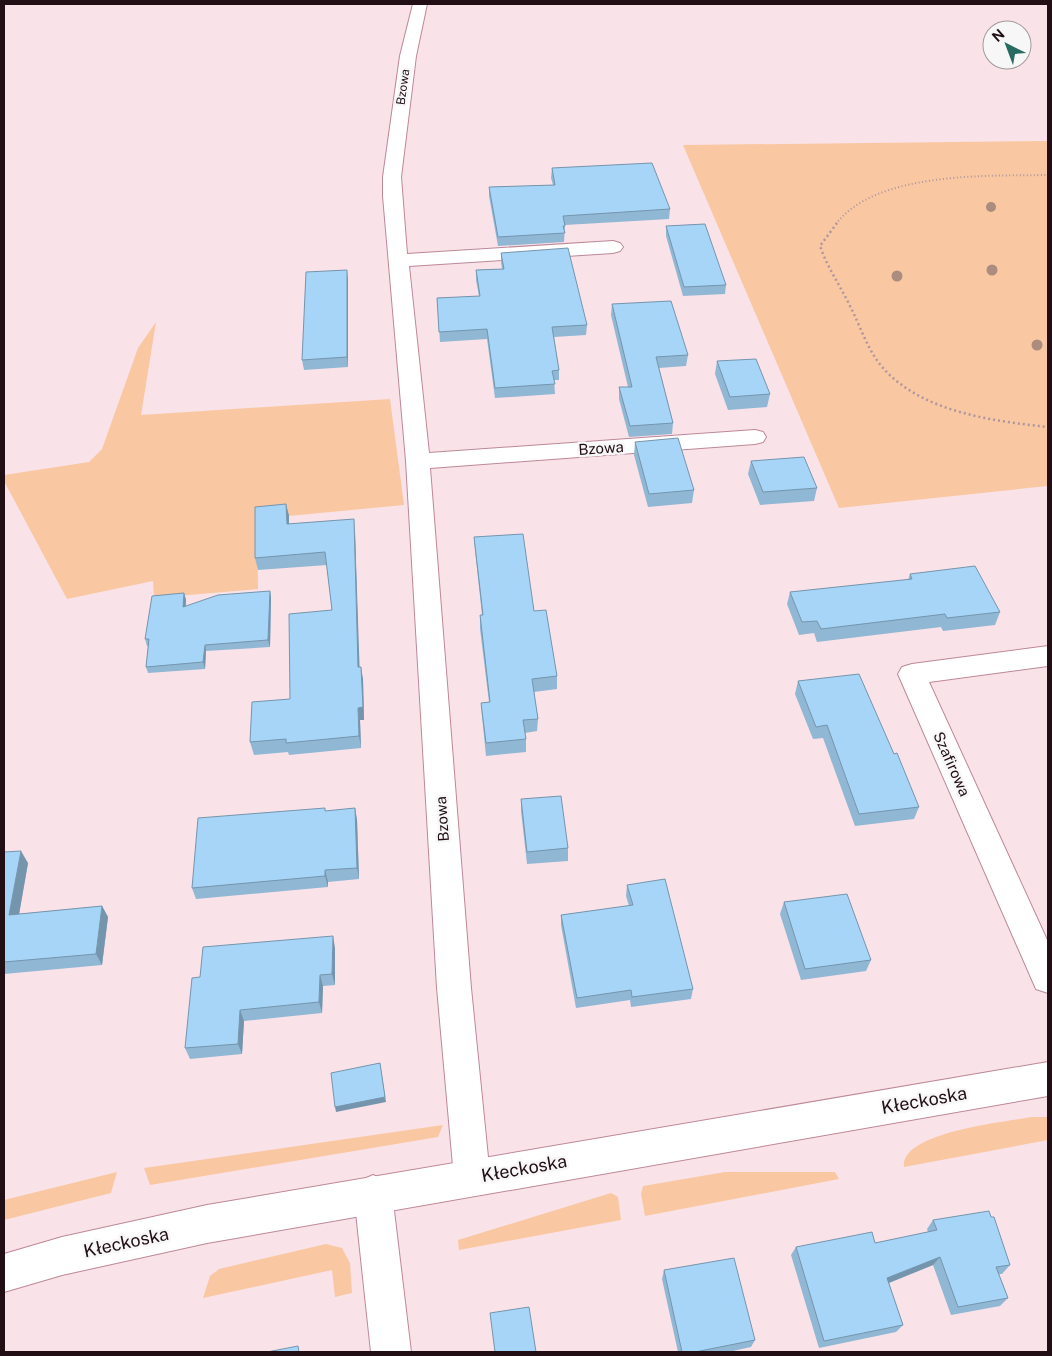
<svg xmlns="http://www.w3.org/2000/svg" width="1052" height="1356" viewBox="0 0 1052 1356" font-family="'Public Sans',sans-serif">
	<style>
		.green { fill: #f9c8a2 }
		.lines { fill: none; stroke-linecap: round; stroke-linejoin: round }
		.minor-casing { stroke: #bd8897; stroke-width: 2 }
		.major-casing { stroke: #bd8897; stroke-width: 2 }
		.path-far1 { stroke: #ad969d; stroke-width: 2; stroke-dasharray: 1 2.5; stroke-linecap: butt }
		.path { stroke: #ad969d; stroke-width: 2.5; stroke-dasharray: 2 3; stroke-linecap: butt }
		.minor { fill: #fff; fill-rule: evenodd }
		.major { fill: #fff; fill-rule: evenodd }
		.tree { fill: #ab8c7e }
		.wall { fill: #90b7d4 }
		.shaded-wall { fill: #7595ad }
		.building { fill: #a7d5f7; stroke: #7595ad }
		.labels { text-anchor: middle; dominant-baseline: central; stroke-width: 5; stroke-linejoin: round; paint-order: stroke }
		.far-street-label { font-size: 12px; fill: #220f15; stroke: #f7f7f7 }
		.street-label { font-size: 15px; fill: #220f15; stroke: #f7f7f7 }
		.near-street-label { font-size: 18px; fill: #220f15; stroke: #f7f7f7 }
	</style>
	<rect width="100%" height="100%" fill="#fae2e9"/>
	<g class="green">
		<path d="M1048 141V486L839 508 683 145Z"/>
		<path d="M156 322 141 415 390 399 404 505 257 519 258 589 154 598 153 581 67 599 4 481V475L89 462 102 449 138 348Z"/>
		<path d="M1031 1117H1048V1140L904 1167C900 1132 1005 1122 1031 1117Z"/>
		<path d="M443 1125 438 1137 150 1185 144 1168Z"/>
		<path d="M117 1172 111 1193 4 1220V1200Z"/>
		<path d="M725 1172H835L839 1179 645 1216 641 1194 643 1186Z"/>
		<path d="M611 1193 618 1197 621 1220 459 1250 458 1240Z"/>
		<path d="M326 1244 342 1248 350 1263 352 1293 335 1297 332 1270 203 1298 210 1276 219 1269Z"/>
	</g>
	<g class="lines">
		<g class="minor-casing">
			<g id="minor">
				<path d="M413 4H427L416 56 401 177 407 254 613 241 620 243 623 247 620 251 613 253 409 266 429 453 755 430 763 432 766 437 763 442 755 444 430 468 471 988 490 1177 485 1190 472 1195 459 1190 454 1177 437 988 406 461 383 196V177L400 56Z"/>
				<path d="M1048 646V666L929 682 1048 942V993L1036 989 898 674 902 667 912 664Z"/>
				<path d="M373 1175 386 1181 392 1194 411 1352H371L354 1194 360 1181Z"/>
			</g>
		</g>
		<g class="major-casing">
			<path id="major" d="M1048 1062V1096L207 1243 62 1275 4 1292V1254L62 1237 207 1205Z"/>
		</g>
		<path class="path-far1" d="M836 224C876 171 989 176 1048 175"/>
		<path class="path" d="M837 223 820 246 823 254C831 273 842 289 851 308 861 328 868 351 883 368 922 412 992 421 1048 427"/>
		<use href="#minor" class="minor"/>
		<use href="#major" class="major"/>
	</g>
	<g class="tree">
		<circle cx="991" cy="207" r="5"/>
		<circle cx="992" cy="270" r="5.5"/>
		<circle cx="897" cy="276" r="5.5"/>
		<circle cx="1037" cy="345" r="5.5"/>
	</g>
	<g class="wall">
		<path d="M552 168 670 209 669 219 565 225 564 242 498 246 489 196V187L553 185 551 178Z"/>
		<path d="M666 226 726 285 725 294 683 296 666 236Z"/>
		<path d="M501 253 587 325 586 335 554 337 559 370V380H554L555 394 495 398 487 339 440 342 437 298 479 296 476 280V270L502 269 501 262Z"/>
		<path d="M348 280V367L304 370 302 360Z"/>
		<path d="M612 304 688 355 686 366 659 368 673 423 672 434 629 437 619 399V387H628L611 315Z"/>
		<path d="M717 361 770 394 767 407 728 410 715 374Z"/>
		<path d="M635 442 694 490 692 503 648 507 634 455Z"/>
		<path d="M751 461 817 488 814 501 760 505 748 474Z"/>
		<path d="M286 504 289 516V524L355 532 359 667 363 679 364 720H360L361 748 289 755 288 752 254 755 250 742 290 699 332 610 327 565 258 570 255 558Z"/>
		<path d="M474 537 534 611 557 676V689L534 692 538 719 537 731 525 733 526 739V752L486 756 482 716 481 703 489 702 480 629V615H482L475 550Z"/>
		<path d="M910 574 1000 612 995 625 943 631 941 627 817 642 814 633 799 635 787 604 790 592 908 580Z"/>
		<path d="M270 591 271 598 270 647 206 651 205 669 148 673 146 667 148 646H147L145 639 184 593 186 600V606Z"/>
		<path d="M798 681 894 754 919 807 914 819 855 826 823 738 813 739 795 694Z"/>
		<path d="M521 799 568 848V861L527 864 521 811Z"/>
		<path d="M355 808 357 820 359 879 328 882V887L196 899 192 888 326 811Z"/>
		<path d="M4 852 28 863 19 914 102 906 108 917 102 965 4 974Z"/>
		<path d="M627 885 693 989 691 999 631 1007 630 1000 576 1008 561 925V915L629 906 626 896Z"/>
		<path d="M784 902 871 960 866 971 801 980 780 914Z"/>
		<path d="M335 948V985L323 986 322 1013 244 1021 242 1054 190 1059 185 1048 200 977Z"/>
		<path d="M933 1220 1010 1265 1002 1274H999L1008 1298 1000 1306 951 1315 933 1265 889 1283 903 1325 896 1332 819 1348 791 1255 796 1247 875 1243 928 1232 927 1229Z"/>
		<path d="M664 1270 755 1340 751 1347 728 1352H678L662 1279Z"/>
	</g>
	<g class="shaded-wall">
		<path d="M347 270 348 280V367L347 357Z"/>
		<path d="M286 504 289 516V537L287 524Z"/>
		<path d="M354 519 355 532 360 680 358 667Z"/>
		<path d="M270 591 271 598 270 647 268 640Z"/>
		<path d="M184 593 186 600 185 613 183 607Z"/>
		<path d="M205 645 206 651 205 669 203 662Z"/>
		<path d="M361 667 363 679 364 720H360L361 748 359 736 358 708Z"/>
		<path d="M355 808 357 820 359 879 357 868Z"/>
		<path d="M21 851 28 863 17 926 9 915Z"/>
		<path d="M325 870 328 882V887L325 876Z"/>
		<path d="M102 906 108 917 102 965 96 954Z"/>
		<path d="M333 936 335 948V985L332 974Z"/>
		<path d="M320 975 323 986 322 1013 319 1002Z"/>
		<path d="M240 1010 244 1021 242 1054 238 1044Z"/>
		<path d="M380 1063 386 1102 336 1112 335 1107Z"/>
		<path d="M940 1257 933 1265 881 1286 887 1278Z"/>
	</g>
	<g class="building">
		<path d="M652 163 670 209 563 216 565 226H563L565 233 498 237 489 187 555 185 552 168Z"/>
		<path d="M705 224 726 285 684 287 666 226Z"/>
		<path d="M568 248 587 325 552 327 559 370 552 371 555 384 495 388 487 329 439 332 437 298 480 296 476 270 504 269 501 253Z"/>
		<path d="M347 270V357L302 360 306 272Z"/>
		<path d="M671 301 688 355 656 357 673 423 630 426 619 387H632L612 304Z"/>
		<path d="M756 359 770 394 730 397 717 361Z"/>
		<path d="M678 438 694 490 649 494 635 442Z"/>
		<path d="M804 457 817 488 763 492 751 461Z"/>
		<path d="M286 504 287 524 354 519 358 667H361L363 707 358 708 359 736 286 743V739L250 742 252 702 290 699 289 614 332 610 325 552 255 558V507Z"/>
		<path d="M523 534 534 611 546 610 557 676 532 679 538 719 523 720 526 739 486 743 481 703 490 702 480 615H483L474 537Z"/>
		<path d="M975 566 1000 612 947 618 945 614 821 629 817 621 802 622 790 592 912 579 910 574Z"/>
		<path d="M270 591 268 640 205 645 203 662 146 667 149 639H145L152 596 184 593 183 607 218 595Z"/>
		<path d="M859 674 894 754 897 753 919 807 859 814 827 725 816 727 798 681Z"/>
		<path d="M561 796 568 848 527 852 521 799Z"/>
		<path d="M325 808V811L355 808 357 868 325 870V876L192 888 198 818Z"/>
		<path d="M21 851 9 915 102 906 96 954 4 962V852Z"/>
		<path d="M665 879 693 989 632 997 631 990 577 998 561 915 633 905 627 885Z"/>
		<path d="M847 894 871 960 805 969 784 902Z"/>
		<path d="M333 936 332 974 320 975 319 1002 240 1010 238 1044 185 1048 192 978 200 977 203 947Z"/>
		<path d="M380 1063 385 1097 335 1107 331 1073Z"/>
		<path d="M989 1211 991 1217H994L1010 1265 996 1267 1008 1298 958 1307 940 1257 887 1278 903 1325 824 1341 796 1247 872 1232 875 1243 937 1230 933 1220Z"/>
		<path d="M734 1258 755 1340 695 1352H682L664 1270Z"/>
		<path d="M529 1307 536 1352H495L490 1313Z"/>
		<path d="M298 1346 299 1352H267Z"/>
	</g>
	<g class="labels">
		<g class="far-street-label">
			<text transform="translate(403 87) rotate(-82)">Bzowa</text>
		</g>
		<g class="street-label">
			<text transform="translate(601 448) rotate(-4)">Bzowa</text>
			<text transform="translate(952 764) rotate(66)">Szafirowa</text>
			<text transform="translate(442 819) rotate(-94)">Bzowa</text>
		</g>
		<g class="near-street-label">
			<text transform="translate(924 1100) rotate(-10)">Kłeckoska</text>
			<text transform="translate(524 1168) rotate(-10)">Kłeckoska</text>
			<text transform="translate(126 1242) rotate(-12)">Kłeckoska</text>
		</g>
	</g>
	<rect width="1052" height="1356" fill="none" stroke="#220f15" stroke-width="10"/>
	<g transform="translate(1007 45) rotate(318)"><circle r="24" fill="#f7f7f7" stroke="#a29a9d"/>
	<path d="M0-4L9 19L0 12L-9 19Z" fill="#266c60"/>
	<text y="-8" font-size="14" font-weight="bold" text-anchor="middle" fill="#220f15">N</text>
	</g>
</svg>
